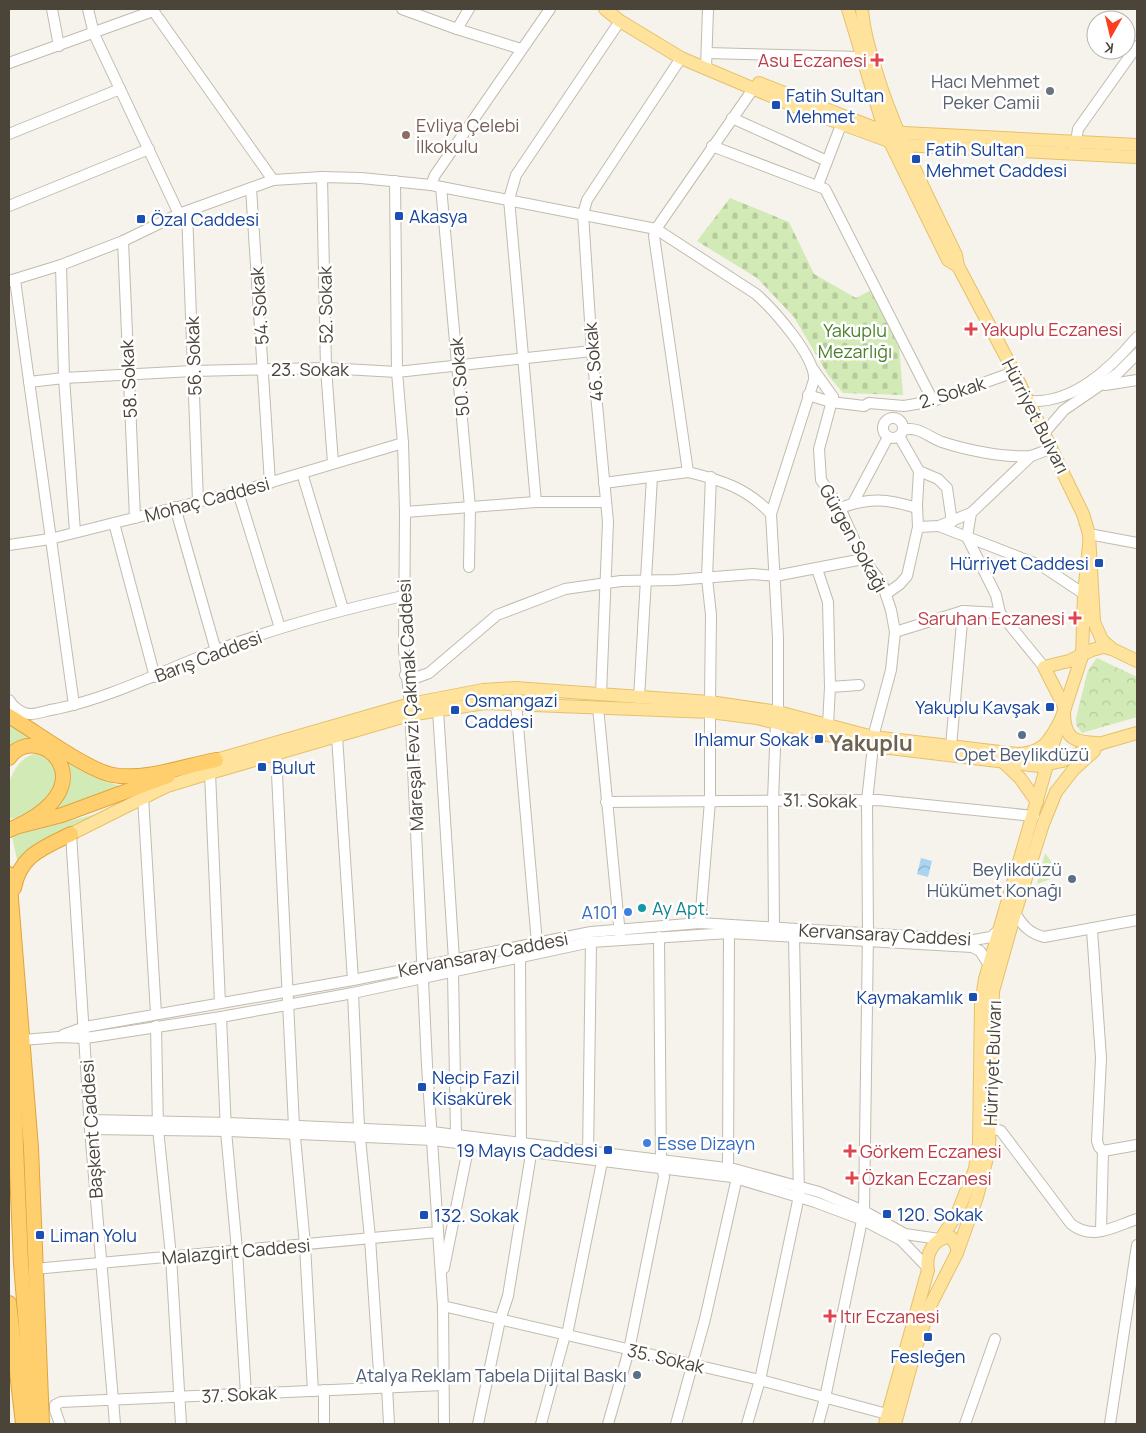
<svg xmlns="http://www.w3.org/2000/svg" width="1146" height="1433" viewBox="0 0 1146 1433" font-family="Manrope,sans-serif">
	<style>
		.grass { fill: #d2eab5 }
		.cemetery { fill: url(#cemetery-stones) }
		.park { fill: url(#park-crowns) }
		.water { fill: url(#water-waves) }
		.lines { fill: none; stroke-linecap: round; stroke-linejoin: round }
		.minor-casing { stroke: #c2bbae; stroke-width: 12 }
		.major-casing { stroke: #e6c16a; stroke-width: 14 }
		.highway-casing { stroke: #e0a43c; stroke-width: 16 }
		.minor { stroke: #fff; stroke-width: 10 }
		.major { stroke: #ffe39c; stroke-width: 12 }
		.highway { stroke: #ffcf6e; stroke-width: 14 }
		.health-dot { fill: #e0444e; stroke: #fff; stroke-width: 2 }
		.worship-dot { fill: #6b7280; stroke: #fff; stroke-width: 2 }
		.transit-dot { fill: #1a4fb4; stroke: #fff; stroke-width: 2 }
		.education-dot { fill: #8d6e63; stroke: #fff; stroke-width: 2 }
		.service-dot { fill: #5c6f8a; stroke: #fff; stroke-width: 2 }
		.culture-dot { fill: #0f9aa8; stroke: #fff; stroke-width: 2 }
		.shop-dot { fill: #3f7fe0; stroke: #fff; stroke-width: 2 }
		.labels { text-anchor: middle; dominant-baseline: central; stroke-width: 5; stroke-linejoin: round; paint-order: stroke }
		.health-label { font-size: 18px; fill: #be3a42; stroke: #fff; text-anchor: start }
		.worship-label { font-size: 18px; fill: #5b616d; stroke: #fff; text-anchor: end }
		.transit-label { font-size: 18px; fill: #164399; stroke: #fff; text-anchor: start }
		.education-label { font-size: 18px; fill: #785e54; stroke: #fff; text-anchor: start }
		.street-label { font-size: 18px; fill: #4b4439; stroke: #fff }
		.park-label { font-size: 18px; fill: #4a7f2a; stroke: #fff }
		.service-label { font-size: 18px; fill: #4e5e75; stroke: #fff; text-anchor: end }
		.culture-label { font-size: 18px; fill: #0d838f; stroke: #fff; text-anchor: start }
		.shop-label { font-size: 18px; fill: #366cbe; stroke: #fff; text-anchor: end }
		.district-label { font-size: 22px; font-weight: bold; fill: #6e6250; stroke: #fff }
	</style>
	<defs>
		<pattern id="cemetery-stones" width="16" height="16" patternUnits="userSpaceOnUse" patternTransform="scale(1.25)"><rect width="16" height="16" fill="#d2eab5"/><path d="M2 7V4a2 2 0 0 1 4 0v3zM10 15v-3a2 2 0 0 1 4 0v3z" fill="#b6ca9c"/></pattern>
		<pattern id="park-crowns" width="20" height="18" patternUnits="userSpaceOnUse" patternTransform="scale(1.25)"><rect width="20" height="18" fill="#d2eab5"/><path d="M2 6a3 3 0 1 1 6 0M12 15a3 3 0 1 1 6 0" fill="none" stroke="#b6ca9c"/></pattern>
		<pattern id="water-waves" width="16" height="10" patternUnits="userSpaceOnUse" patternTransform="scale(1.25)"><rect width="16" height="10" fill="#a9d4f2"/><path d="M0 5q4-4 8 0t8 0" fill="none" stroke="#8caec5"/></pattern>
	</defs>
	<rect width="100%" height="100%" fill="#f6f3ec"/>
	<g class="grass">
		<path d="M9 722 45 744 9 755Z"/>
		<path d="M35 754 46 756 57 765 59 785 31 814 11 819C1 799 10 759 35 754Z"/>
		<path d="M64 757 102 780 120 786V790L46 816C67 800 75 781 64 757Z"/>
		<path d="M100 813 17 860 12 836Z"/>
		<path d="M1045 853 1055 867 1053 878 1037 884Z"/>
	</g>
	<path class="cemetery" d="M730 198 789 222 814 274 856 298 873 289 898 333 903 395 843 393 828 375 794 317 757 278 697 241Z"/>
	<path class="park" d="M1097 658 1137 677V717L1082 733 1076 725V718L1088 670Z"/>
	<path class="water" d="M921 858 932 861 928 877 917 874Z"/>
	<g class="lines">
		<g class="minor-casing">
			<g id="minor">
				<path d="M52 9 59 46"/>
				<path d="M88 9 94 34 179 214"/>
				<path d="M152 9 273 180"/>
				<path d="M402 9 457 29"/>
				<path d="M469 9 457 29 521 49"/>
				<path d="M707 53 861 57"/>
				<path d="M9 63 153 11"/>
				<path d="M706 68 708 9"/>
				<path d="M753 89 656 229 654 236 688 472C721 480 747 488 771 514L778 638V712"/>
				<path d="M732 118 827 161"/>
				<path d="M9 134 120 89"/>
				<path d="M712 146 825 189 933 401"/>
				<path d="M1075 148 1078 129 1137 46"/>
				<path d="M322 177 326 368 333 463"/>
				<path d="M395 181 397 372 403 443 405 512 404 650 410 704 427 1065 443 1306 444 1424"/>
				<path d="M431 185 435 175 550 9"/>
				<path d="M818 185 841 125"/>
				<path d="M441 187 470 507 469 567"/>
				<path d="M251 188 270 483"/>
				<path d="M9 206 149 149"/>
				<path d="M187 212 198 501"/>
				<path d="M123 241 135 518"/>
				<path d="M61 265 64 378 75 532"/>
				<path d="M15 280 74 705"/>
				<path d="M9 281 61 265 123 241 179 214 273 180 322 177 361 178 431 185 656 229 756 294C773 309 816 357 814 380L771 514"/>
				<path d="M813 369 833 397"/>
				<path d="M29 382 64 378 193 371 326 368 397 372 592 351"/>
				<path d="M1105 385 1137 380"/>
				<path d="M808 395 831 402 864 406 869 403 904 406 933 401 1014 372"/>
				<path d="M833 397 819 449 821 480 840 508 863 559 882 583 891 610 895 632 891 670 873 737"/>
				<path d="M1029 401C1073 404 1110 369 1137 337"/>
				<circle cx="893" cy="428" r="10"/>
				<path d="M903 430C917 425 930 438 942 442 966 450 1005 458 1030 456 1037 455 1045 450 1052 448"/>
				<path d="M1045 432 1064 410 1118 373 1137 354"/>
				<path d="M899 436 919 471 938 479 947 488 952 522"/>
				<path d="M302 473 343 609"/>
				<path d="M604 483 688 472"/>
				<path d="M238 492 280 628"/>
				<path d="M536 502 509 199 516 175 620 21"/>
				<path d="M853 503 888 437"/>
				<path d="M175 507 216 651"/>
				<path d="M840 508C870 497 887 499 917 508"/>
				<path d="M405 512 536 502H605"/>
				<path d="M114 523 155 677"/>
				<path d="M939 526 1042 566 1084 594"/>
				<path d="M918 527 917 505 919 471"/>
				<path d="M1089 534 1137 543"/>
				<path d="M967 537 996 595 1000 613 1044 667"/>
				<path d="M967 537 971 513 1031 456"/>
				<path d="M9 545 50 539 238 492 403 443"/>
				<path d="M817 569 828 602 830 687 828 725"/>
				<path d="M886 594 900 584 907 576 918 527 939 526 971 513"/>
				<path d="M895 632 963 611 1000 613"/>
				<path d="M405 675 418 677 429 673 497 615 565 589 621 581 675 580 753 574 775 576 863 559"/>
				<path d="M830 687 859 685"/>
				<path d="M601 694 608 522 592 351 583 214 587 200 681 58"/>
				<path d="M639 698 652 477"/>
				<path d="M9 700C13 707 22 714 30 714 38 714 48 710 56 709 113 697 164 670 217 650 278 627 340 610 403 596"/>
				<path d="M710 702 711 615 707 578 711 477"/>
				<path d="M516 703 537 943"/>
				<path d="M598 707 620 935"/>
				<path d="M438 710 454 960"/>
				<path d="M337 736 353 980"/>
				<path d="M951 746 963 611"/>
				<path d="M276 753 294 1126 305 1245 313 1391"/>
				<path d="M210 773 220 1003"/>
				<path d="M143 797 156 1014"/>
				<path d="M606 802 878 800 1034 816"/>
				<path d="M71 834 90 1129 115 1424"/>
				<path d="M1015 913C1023 926 1029 933 1044 937L1137 920"/>
				<path d="M700 923 710 801V712"/>
				<path d="M774 928 773 800 776 723"/>
				<path d="M1092 930 1101 1058 1097 1141 1099 1147 1103 1151 1137 1145"/>
				<path d="M520 951 521 1149"/>
				<path d="M453 972 456 1134"/>
				<path d="M353 993 359 1128 370 1238 380 1387"/>
				<path d="M221 1017 226 1131 237 1250 246 1394"/>
				<path d="M156 1026 158 1129 171 1256 181 1424"/>
				<path d="M63 1035 85 1027 353 980 591 932 700 923 974 940 991 937 1000 929"/>
				<path d="M23 1040 59 1037 86 1038 221 1017 353 993 591 942 729 933 972 947 980 951 989 965"/>
				<path d="M90 1120 229 1123 432 1132 734 1169 819 1192 864 1211 905 1234 939 1239"/>
				<path d="M990 1127 1001 1131 1071 1224C1093 1241 1113 1227 1137 1219"/>
				<path d="M90 1129 229 1131 433 1140 732 1177 815 1202 863 1220 901 1240 927 1267"/>
				<path d="M588 1156 591 942"/>
				<path d="M728 1173 729 927"/>
				<path d="M1101 1231 1103 1151"/>
				<path d="M444 1268 469 1144"/>
				<path d="M34 1269 438 1232"/>
				<path d="M443 1306 760 1380 887 1414"/>
				<path d="M567 1335 603 1157"/>
				<path d="M387 1387 389 1424"/>
				<path d="M324 1390V1424"/>
				<path d="M60 1424 55 1410V1405L61 1402 443 1385"/>
				<path d="M478 1424 500 1320 508 1296 532 1148"/>
				<path d="M541 1424 565 1335"/>
				<path d="M608 1424 629 1350 664 1177 661 1160 659 937"/>
				<path d="M676 1424 705 1319 738 1173"/>
				<path d="M747 1424 760 1380 799 1196 794 936 796 930"/>
				<path d="M818 1424 825 1398 864 1211 868 934 867 801 873 746"/>
				<path d="M965 1424 995 1339"/>
				<path d="M1110 1424 1137 1245"/>
			</g>
		</g>
		<g class="major-casing">
			<g id="major">
				<path d="M605 9 620 21 681 58 804 110 889 141 903 145 1137 157"/>
				<path d="M848 9 885 132 948 260 958 266"/>
				<path d="M862 9C864 36 873 61 881 87 901 145 929 199 956 255L958 266 1014 372 1083 514 1089 534 1094 622 1102 640 1112 649"/>
				<path d="M759 83 885 132 1137 145"/>
				<path d="M1065 708 1044 667 1069 661 1092 650 1103 647 1112 649 1137 661"/>
				<path d="M1064 714C1065 739 1074 742 1097 743"/>
				<path d="M216 760 410 704 483 690 515 688 710 702 778 712 873 737 1017 754C1047 753 1051 737 1064 714"/>
				<path d="M1003 762 1020 778 1037 802"/>
				<path d="M71 834 167 786 210 773 409 715 485 703 710 712 757 718 873 746 1039 766 1062 761 1102 743 1137 733"/>
				<path d="M942 1237 957 1214 975 1169 979 1143 981 1004 985 979 1054 741 1082 656 1084 594 1089 545"/>
				<path d="M885 1424 928 1270C925 1254 934 1237 951 1237L957 1247V1253"/>
				<path d="M895 1424 916 1347 931 1304 957 1253 977 1197 989 1150 993 991 1015 913 1043 824 1056 792 1074 769 1094 751"/>
			</g>
		</g>
		<g class="highway-casing">
			<g id="highway">
				<path d="M9 716C33 730 88 771 113 775 145 781 184 766 216 760"/>
				<path d="M9 758C37 717 115 786 9 830"/>
				<path d="M19 826 62 815 168 776"/>
				<path d="M9 874 31 1148 42 1424"/>
				<path d="M14 888C20 855 43 848 71 834"/>
				<path d="M9 983 21 1264 34 1424"/>
				<path d="M9 1303 23 1424"/>
			</g>
		</g>
		<use href="#minor" class="minor"/>
		<use href="#major" class="major"/>
		<use href="#highway" class="highway"/>
	</g>
	<g class="health-dot">
		<path d="M874.5 52.5h5v5h5v5h-5v5h-5v-5h-5v-5h5z"/>
		<path d="M968.5 321.5h5v5h5v5h-5v5h-5v-5h-5v-5h5z"/>
		<path d="M1072.5 610.5h5v5h5v5h-5v5h-5v-5h-5v-5h5z"/>
		<path d="M847.5 1143.5h5v5h5v5h-5v5h-5v-5h-5v-5h5z"/>
		<path d="M849.5 1170.5h5v5h5v5h-5v5h-5v-5h-5v-5h5z"/>
		<path d="M827.5 1308.5h5v5h5v5h-5v5h-5v-5h-5v-5h5z"/>
	</g>
	<circle class="worship-dot" cx="1050" cy="91" r="5"/>
	<g class="transit-dot">
		<rect x="771" y="100" width="10" height="10" rx="2.5"/>
		<rect x="911" y="154" width="10" height="10" rx="2.5"/>
		<rect x="394" y="211" width="10" height="10" rx="2.5"/>
		<rect x="136" y="214" width="10" height="10" rx="2.5"/>
		<rect x="1094" y="558" width="10" height="10" rx="2.5"/>
		<rect x="1045" y="702" width="10" height="10" rx="2.5"/>
		<rect x="450" y="705" width="10" height="10" rx="2.5"/>
		<rect x="814" y="734" width="10" height="10" rx="2.5"/>
		<rect x="257" y="762" width="10" height="10" rx="2.5"/>
		<rect x="968" y="992" width="10" height="10" rx="2.5"/>
		<rect x="417" y="1082" width="10" height="10" rx="2.5"/>
		<rect x="603" y="1145" width="10" height="10" rx="2.5"/>
		<rect x="882" y="1209" width="10" height="10" rx="2.5"/>
		<rect x="419" y="1210" width="10" height="10" rx="2.5"/>
		<rect x="35" y="1230" width="10" height="10" rx="2.5"/>
		<rect x="923" y="1332" width="10" height="10" rx="2.5"/>
	</g>
	<circle class="education-dot" cx="406" cy="135" r="5"/>
	<g class="service-dot">
		<circle cx="1022" cy="735" r="5"/>
		<circle cx="1072" cy="879" r="5"/>
		<circle cx="637" cy="1375" r="5"/>
	</g>
	<circle class="culture-dot" cx="642" cy="908" r="5"/>
	<g class="shop-dot">
		<circle cx="628" cy="912" r="5"/>
		<circle cx="647" cy="1143" r="5"/>
	</g>
	<g class="labels">
		<g class="health-label">
			<text x="867" y="60" text-anchor="end">Asu Eczanesi</text>
			<text x="981" y="329">Yakuplu Eczanesi</text>
			<text x="1065" y="618" text-anchor="end">Saruhan Eczanesi</text>
			<text x="860" y="1151">Görkem Eczanesi</text>
			<text x="862" y="1178">Özkan Eczanesi</text>
			<text x="840" y="1316">Itır Eczanesi</text>
		</g>
		<g class="worship-label">
			<text x="1040" y="81">Hacı Mehmet<tspan x="1040" dy="21">Peker Camii</tspan></text>
		</g>
		<g class="transit-label">
			<text x="786" y="95">Fatih Sultan<tspan x="786" dy="21">Mehmet</tspan></text>
			<text x="926" y="149">Fatih Sultan<tspan x="926" dy="21">Mehmet Caddesi</tspan></text>
			<text x="409" y="216">Akasya</text>
			<text x="151" y="219">Özal Caddesi</text>
			<text x="1089" y="563" text-anchor="end">Hürriyet Caddesi</text>
			<text x="465" y="700">Osmangazi<tspan x="465" dy="21">Caddesi</tspan></text>
			<text x="1040" y="707" text-anchor="end">Yakuplu Kavşak</text>
			<text x="809" y="739" text-anchor="end">Ihlamur Sokak</text>
			<text x="272" y="767">Bulut</text>
			<text x="963" y="997" text-anchor="end">Kaymakamlık</text>
			<text x="432" y="1077">Necip Fazil<tspan x="432" dy="21">Kisakürek</tspan></text>
			<text x="598" y="1150" text-anchor="end">19 Mayıs Caddesi</text>
			<text x="897" y="1214">120. Sokak</text>
			<text x="434" y="1215">132. Sokak</text>
			<text x="50" y="1235">Liman Yolu</text>
			<text x="928" y="1356" text-anchor="middle">Fesleğen</text>
		</g>
		<g class="education-label">
			<text x="416" y="125">Evliya Çelebi<tspan x="416" dy="21">İlkokulu</tspan></text>
		</g>
		<g class="street-label">
			<text transform="translate(325 305) rotate(-91)">52. Sokak</text>
			<text transform="translate(259 306) rotate(-94)">54. Sokak</text>
			<text transform="translate(193 356) rotate(-92)">56. Sokak</text>
			<text transform="translate(593 362) rotate(-95)">46. Sokak</text>
			<text x="310" y="369">23. Sokak</text>
			<text transform="translate(459 377) rotate(-95)">50. Sokak</text>
			<text transform="translate(128 379) rotate(-93)">58. Sokak</text>
			<text transform="translate(952 392) rotate(-17)">2. Sokak</text>
			<text transform="translate(1036 416) rotate(63)">Hürriyet Bulvarı</text>
			<text transform="translate(207 499) rotate(-15)">Mohaç Caddesi</text>
			<text transform="translate(854 538) rotate(61)">Gürgen Sokağı</text>
			<text transform="translate(208 656) rotate(-21)">Barış Caddesi</text>
			<text transform="translate(410 705) rotate(-93)">Mareşal Fevzi Çakmak Caddesi</text>
			<text transform="translate(820 800) rotate(1)">31. Sokak</text>
			<text transform="translate(885 934) rotate(3)">Kervansaray Caddesi</text>
			<text transform="translate(483 954) rotate(-11)">Kervansaray Caddesi</text>
			<text transform="translate(992 1063) rotate(-88)">Hürriyet Bulvarı</text>
			<text transform="translate(91 1129) rotate(-94)">Başkent Caddesi</text>
			<text transform="translate(236 1251) rotate(-5)">Malazgirt Caddesi</text>
			<text transform="translate(666 1358) rotate(13)">35. Sokak</text>
			<text transform="translate(239 1394) rotate(-3)">37. Sokak</text>
		</g>
		<g class="park-label">
			<text x="855" y="330">Yakuplu<tspan x="855" dy="21">Mezarlığı</tspan></text>
		</g>
		<g class="service-label">
			<text x="1022" y="754" text-anchor="middle">Opet Beylikdüzü</text>
			<text x="1062" y="869">Beylikdüzü<tspan x="1062" dy="21">Hükümet Konağı</tspan></text>
			<text x="627" y="1375">Atalya Reklam Tabela Dijital Baskı</text>
		</g>
		<g class="culture-label">
			<text x="652" y="908">Ay Apt.</text>
		</g>
		<g class="shop-label">
			<text x="618" y="912">A101</text>
			<text x="657" y="1143" text-anchor="start">Esse Dizayn</text>
		</g>
		<g class="district-label">
			<text x="871" y="743">Yakuplu</text>
		</g>
	</g>
	<rect width="1146" height="1433" fill="none" stroke="#4b4439" stroke-width="20"/>
	<g transform="translate(1111 35) rotate(188)"><circle r="24" fill="#ffffff" stroke="#b7b4b0"/>
	<path d="M0-4L9 19L0 12L-9 19Z" fill="#fc3f1d"/>
	<text y="-8" font-size="14" font-weight="bold" text-anchor="middle" fill="#4b4439">K</text>
	</g>
</svg>
